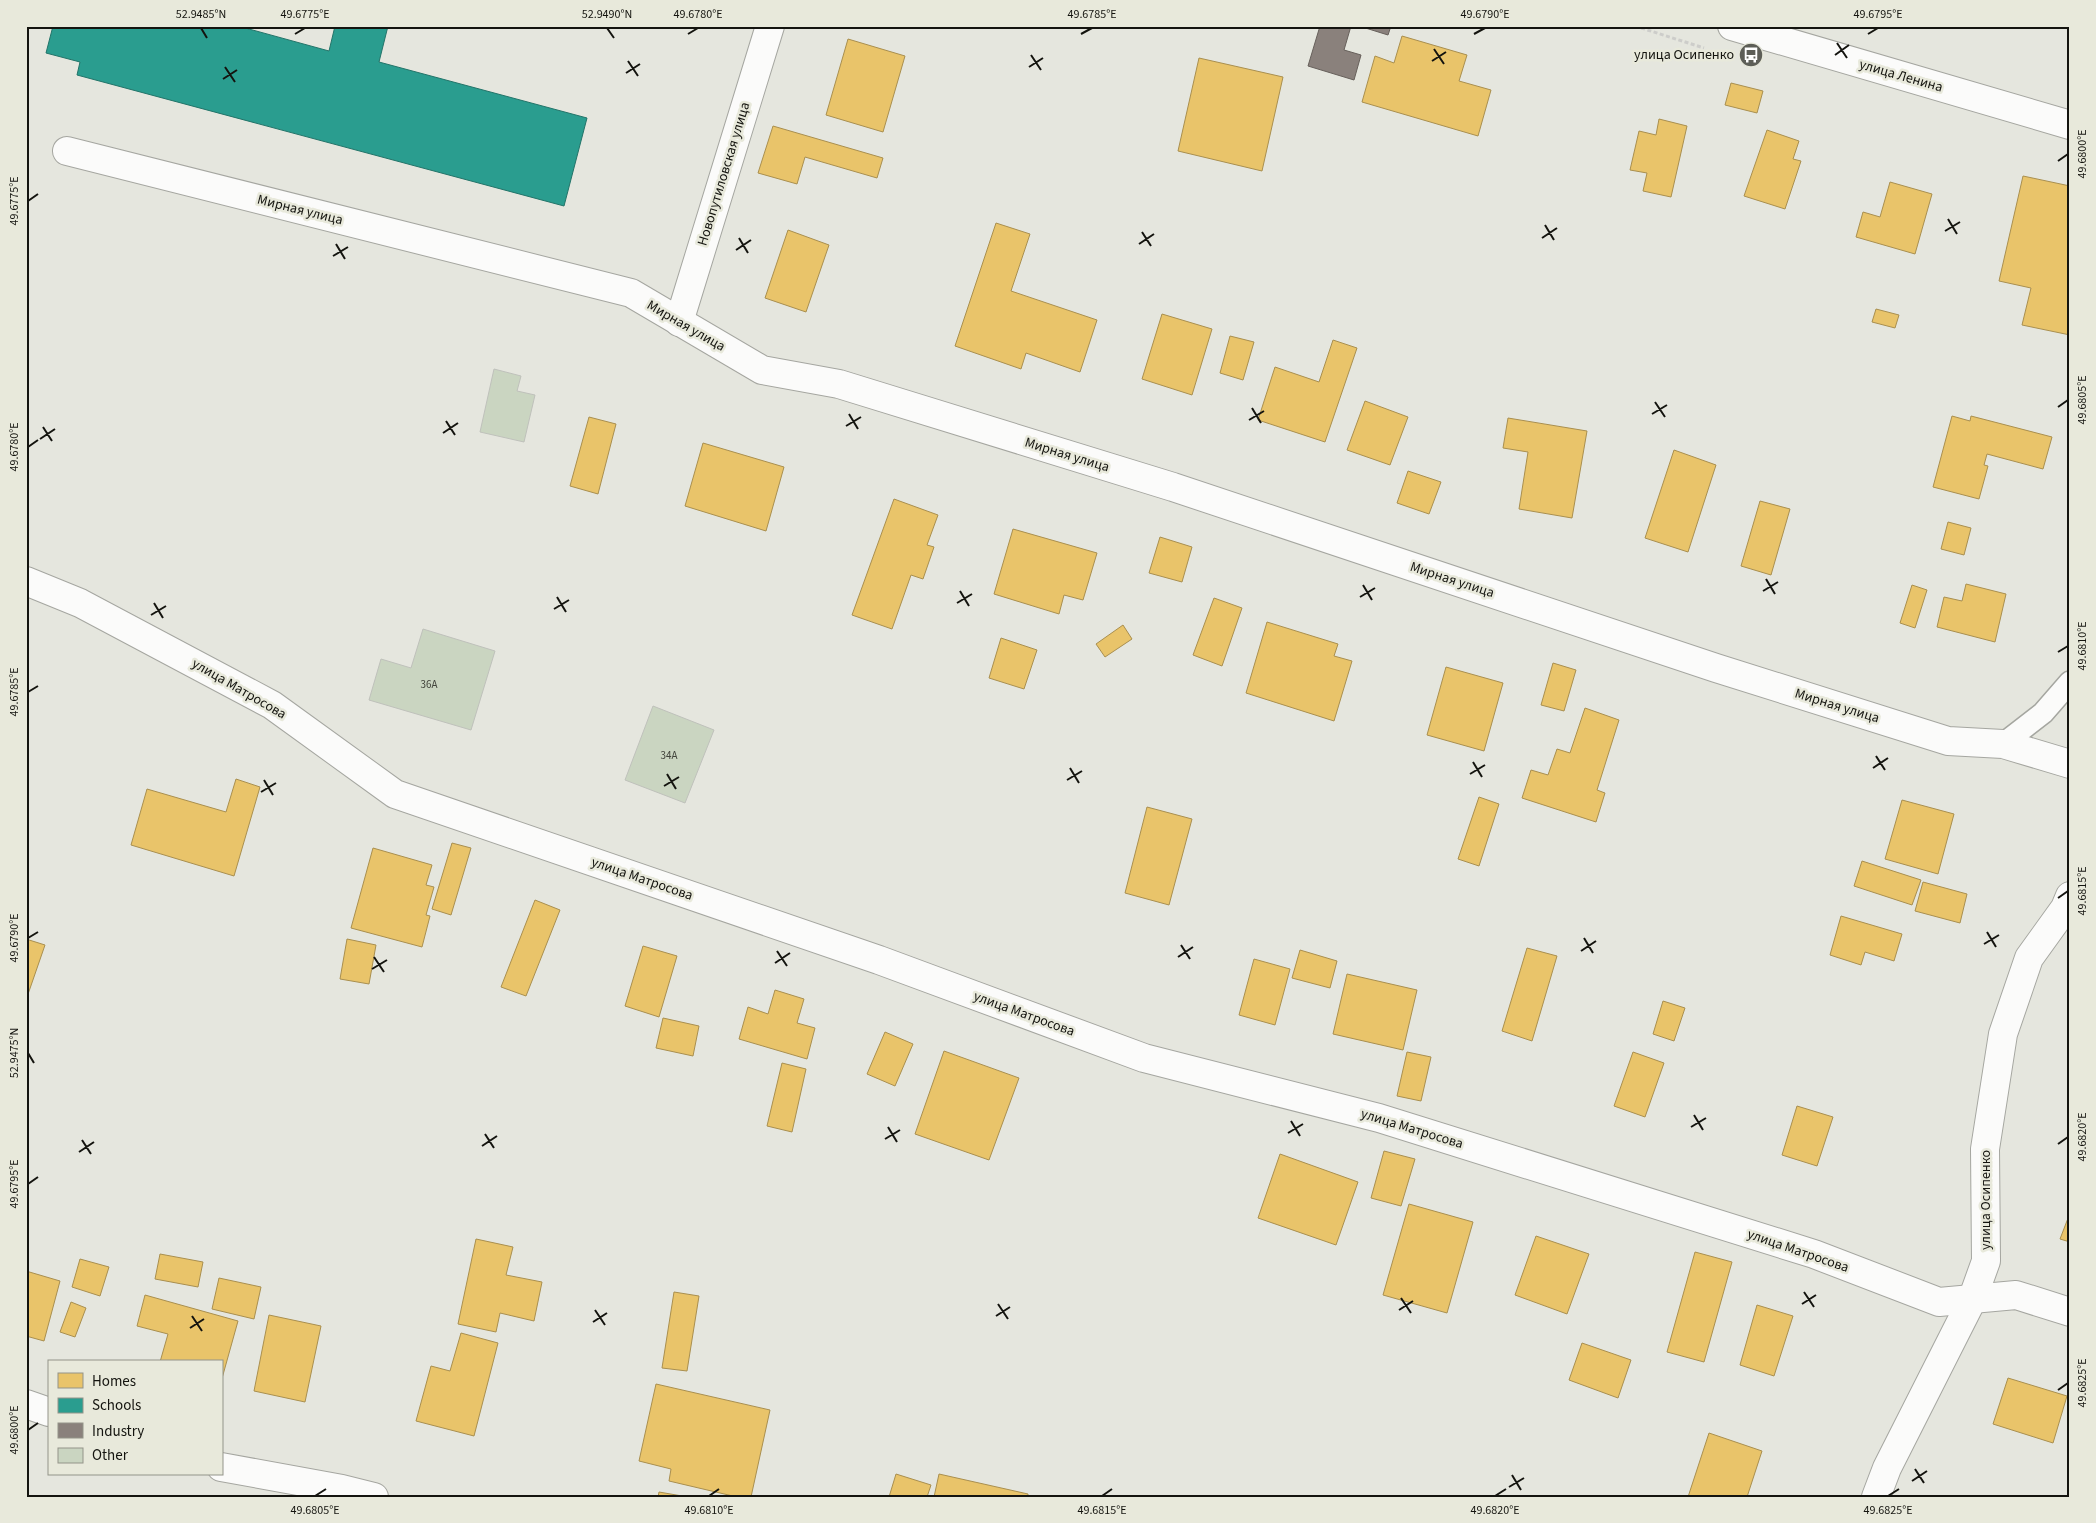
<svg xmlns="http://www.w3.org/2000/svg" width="2096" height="1523" viewBox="0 0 2096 1523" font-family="'Source Sans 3',sans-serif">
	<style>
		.homes { fill: #e9c46a; stroke: #a98f4f }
		.schools { fill: #2a9d8f; stroke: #237469 }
		.industry { fill: #8a817c; stroke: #67605b }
		.building { fill: #cad5c1; stroke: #bfc1bb }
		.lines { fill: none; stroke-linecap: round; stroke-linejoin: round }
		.lane-casing { stroke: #a5a6a0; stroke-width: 24 }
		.street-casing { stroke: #a5a6a0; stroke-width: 30 }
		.path { stroke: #cdcdca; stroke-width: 3; stroke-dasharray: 4 2.5; stroke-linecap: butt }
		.lane { stroke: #fbfbfa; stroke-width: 21 }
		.street { stroke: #fbfbfa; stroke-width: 28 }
		.ticks { fill: none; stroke: #14140f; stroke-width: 2 }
		.labels { text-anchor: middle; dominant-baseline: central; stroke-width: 5; stroke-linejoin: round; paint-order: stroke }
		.number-label { font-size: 11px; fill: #42443c }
		.poi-label { font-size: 14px; fill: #14140f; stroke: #e8e9db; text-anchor: end }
		.street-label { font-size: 14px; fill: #14140f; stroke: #e8e9db }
		.neatline { fill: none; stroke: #14140f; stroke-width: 2 }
		.ticks-label { font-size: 12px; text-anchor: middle; fill: #14140f }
	</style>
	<rect width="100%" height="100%" fill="#e5e6de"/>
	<g class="homes">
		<path d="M1402 36 1467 55 1459 81 1491 90 1478 136 1362 102 1375 56 1394 63Z"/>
		<path d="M848 39 905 56 883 132 826 115Z"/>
		<path d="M1199 58 1283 77 1262 171 1178 151Z"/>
		<path d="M1731 83 1763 91 1757 113 1725 105Z"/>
		<path d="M1659 119 1687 126 1671 197 1643 191 1647 173 1630 170 1639 131 1656 135Z"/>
		<path d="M773 126 883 158 877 178 805 157 797 184 758 173Z"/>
		<path d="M1767 130 1799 141 1793 159 1801 161 1785 209 1744 196Z"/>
		<path d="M2023 176 2070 186V335L2022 325 2031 288 1999 281Z"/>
		<path d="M1890 182 1932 194 1915 254 1856 237 1863 212 1880 217Z"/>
		<path d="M996 223 1030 234 1011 291 1097 320 1080 372 1026 353 1021 369 955 346Z"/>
		<path d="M788 230 829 245 806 312 765 298Z"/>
		<path d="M1876 309 1899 315 1895 328 1872 322Z"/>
		<path d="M1162 314 1212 329 1192 395 1142 379Z"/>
		<path d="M1230 336 1254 342 1243 380 1220 373Z"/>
		<path d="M1333 340 1357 348 1325 442 1258 420 1275 367 1319 382Z"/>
		<path d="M1365 401 1408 417 1390 465 1347 450Z"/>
		<path d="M1952 416 1970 421 1971 416 2052 437 2043 469 1987 454 1984 465 1988 466 1979 499 1933 487Z"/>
		<path d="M589 417 616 424 598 494 570 486Z"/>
		<path d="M1508 418 1587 431 1572 518 1519 509 1528 452 1503 448Z"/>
		<path d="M703 443 784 467 766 531 685 506Z"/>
		<path d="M1674 450 1716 465 1688 552 1645 538Z"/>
		<path d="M1408 471 1441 482 1429 514 1397 503Z"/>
		<path d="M894 499 938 515 927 545 934 547 923 579 911 575 892 629 852 615Z"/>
		<path d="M1760 501 1790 509 1771 575 1741 566Z"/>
		<path d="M1948 522 1971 528 1964 555 1941 549Z"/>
		<path d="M1013 529 1097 553 1083 600 1064 595 1059 614 994 594Z"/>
		<path d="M1160 537 1192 547 1182 582 1149 573Z"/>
		<path d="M1966 584 2006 594 1995 642 1937 627 1944 597 1962 601Z"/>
		<path d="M1912 585 1927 590 1915 628 1900 623Z"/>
		<path d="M1214 598 1242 608 1222 666 1193 655Z"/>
		<path d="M1267 622 1338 644 1334 656 1352 661 1334 721 1246 693Z"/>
		<path d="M1123 625 1132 639 1105 657 1096 644Z"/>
		<path d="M1001 638 1037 650 1024 689 989 678Z"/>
		<path d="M1553 663 1576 670 1564 711 1541 705Z"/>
		<path d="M1446 667 1503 683 1484 751 1427 735Z"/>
		<path d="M1585 708 1619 720 1597 790 1605 793 1596 822 1522 798 1531 770 1548 775 1557 749 1570 753Z"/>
		<path d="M236 779 260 787 234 876 131 845 147 789 226 812Z"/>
		<path d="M1479 797 1499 804 1479 866 1458 859Z"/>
		<path d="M1902 800 1954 814 1938 874 1885 859Z"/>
		<path d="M1147 807 1192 819 1169 905 1125 893Z"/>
		<path d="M452 843 471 848 451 915 432 909Z"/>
		<path d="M373 848 432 865 426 885 434 887 426 915 430 916 422 947 351 928Z"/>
		<path d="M1862 861 1921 880 1912 905 1854 886Z"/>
		<path d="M1923 882 1967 894 1960 923 1915 911Z"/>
		<path d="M535 900 560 910 526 996 501 987Z"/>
		<path d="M1841 916 1902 934 1894 961 1865 952 1861 965 1830 955Z"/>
		<path d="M26 939 45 945 26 1000Z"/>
		<path d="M347 939 376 945 369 984 340 979Z"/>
		<path d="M643 946 677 956 659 1017 625 1006Z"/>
		<path d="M1527 948 1557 956 1532 1041 1502 1031Z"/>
		<path d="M1300 950 1337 961 1330 988 1292 978Z"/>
		<path d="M1254 959 1290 969 1275 1025 1239 1015Z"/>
		<path d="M1347 974 1417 990 1403 1050 1333 1034Z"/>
		<path d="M775 990 804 999 797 1023 815 1028 807 1059 739 1039 748 1007 768 1014Z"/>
		<path d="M1663 1001 1685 1008 1674 1041 1653 1034Z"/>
		<path d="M663 1018 699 1026 693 1056 656 1048Z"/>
		<path d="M885 1032 913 1044 895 1086 867 1074Z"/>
		<path d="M944 1051 1019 1078 989 1160 915 1134Z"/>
		<path d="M1407 1052 1431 1057 1421 1101 1397 1096Z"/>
		<path d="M1633 1052 1664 1063 1645 1117 1614 1106Z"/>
		<path d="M782 1063 806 1069 792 1132 767 1126Z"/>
		<path d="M1797 1106 1833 1117 1817 1166 1782 1155Z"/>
		<path d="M1384 1151 1415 1159 1401 1206 1371 1198Z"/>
		<path d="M1280 1154 1358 1182 1336 1245 1258 1218Z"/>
		<path d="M1409 1204 1473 1222 1447 1313 1383 1295Z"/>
		<path d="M2070 1213V1242L2060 1239Z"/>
		<path d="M1536 1236 1589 1254 1567 1314 1515 1295Z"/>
		<path d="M476 1239 513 1247 506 1275 542 1282 534 1321 500 1313 496 1332 458 1324Z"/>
		<path d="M1695 1252 1732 1262 1704 1362 1667 1352Z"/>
		<path d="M160 1254 203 1262 198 1287 155 1279Z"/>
		<path d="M80 1259 109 1267 100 1296 72 1287Z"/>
		<path d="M26 1271 60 1281 44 1341 26 1336Z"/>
		<path d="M219 1278 261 1287 254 1319 212 1309Z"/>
		<path d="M674 1292 699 1296 687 1371 662 1368Z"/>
		<path d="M145 1295 238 1321 221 1382V1362H160L168 1334 137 1326Z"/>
		<path d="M71 1302 86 1308 75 1337 60 1332Z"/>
		<path d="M1757 1305 1793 1316 1774 1376 1740 1365Z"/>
		<path d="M269 1315 321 1326 305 1402 254 1391Z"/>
		<path d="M461 1333 498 1343 474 1436 416 1421 431 1366 450 1371Z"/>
		<path d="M1582 1343 1631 1360 1618 1398 1569 1380Z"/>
		<path d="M2008 1378 2067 1396 2053 1443 1993 1424Z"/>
		<path d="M656 1384 770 1410 751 1497H737L669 1481 671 1469 639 1461Z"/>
		<path d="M1709 1433 1762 1451 1747 1497H1688Z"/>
		<path d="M896 1474 931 1485 927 1497H889Z"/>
		<path d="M939 1474 1028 1494V1497H934Z"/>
		<path d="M659 1492 682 1496V1497H658Z"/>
	</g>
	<path class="schools" d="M53 26H238L329 51 335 26H388L379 62 587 118 564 206 77 75 80 62 46 53Z"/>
	<g class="industry">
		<path d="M1320 26H1351L1344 50 1361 55 1354 80 1308 66Z"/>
		<path d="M1359 26H1391L1388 35Z"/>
	</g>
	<g class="building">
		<path d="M494 369 521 376 517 391 535 395 524 442 480 432Z"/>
		<path d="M423 629 495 651 471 730 369 700 381 659 411 668Z"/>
		<path d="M653 706 714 730 685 803 625 780Z"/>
	</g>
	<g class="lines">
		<g class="lane-casing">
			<path id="lane" d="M2003 744 2043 713 2070 682"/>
		</g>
		<g class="street-casing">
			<g id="street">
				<path d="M1732 26 2070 125"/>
				<path d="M67 151 631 293 762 370 839 384 1173 487 1716 668 1948 741 2003 744 2070 764"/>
				<path d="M679 322 770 26"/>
				<path d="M26 581 80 603 272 705 395 794 879 960 1144 1058 1379 1118 1814 1254 1939 1302 2016 1295 2070 1312"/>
				<path d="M26 1404 49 1412"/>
				<path d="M221 1467 342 1489 374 1497"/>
				<path d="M1876 1497 1887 1468 1972 1300 1986 1261 1985 1149 2003 1034 2029 958 2065 908 2070 896"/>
			</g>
		</g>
		<path class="path" d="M1635 26 1704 48"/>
		<use href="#lane" class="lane"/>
		<use href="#street" class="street"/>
	</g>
	<path class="ticks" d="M201 28 207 38M607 28 614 38M295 34 305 28M688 34 698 28M1081 34 1092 28M1474 34 1485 28M1868 34 1878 28M1837 43 1847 58M1434 49 1444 64M1031 55 1041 70M1835 55 1849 45M628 61 638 76M1432 61 1446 52M225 67 235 82M1029 67 1043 58M626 73 640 64M223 79 237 70M2058 161 2068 154M28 201 38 194M1948 219 1957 234M1545 225 1554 240M1945 231 1960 222M1142 232 1151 246M739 238 748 253M1542 238 1557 228M336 244 345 259M1139 244 1154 234M736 250 751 240M333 256 348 247M1655 402 1665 417M2058 407 2068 400M1252 408 1261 423M849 414 858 429M1652 414 1667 405M1249 420 1264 411M446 421 455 435M846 426 861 417M43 427 52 441M443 433 458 423M40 439 55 429M28 447 38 440M1766 579 1775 594M1363 585 1372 600M960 591 969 606M1763 591 1778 582M557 597 566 612M1360 597 1375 588M154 603 163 618M957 603 972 594M554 609 569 600M151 615 166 606M2058 652 2068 646M28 692 38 686M1876 756 1885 770M1473 762 1482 777M1070 768 1079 783M1873 768 1888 758M667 774 676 789M1470 774 1485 765M264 780 273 795M1067 780 1082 771M664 786 679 777M261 792 276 783M2058 898 2068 891M1987 932 1996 947M28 938 38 932M1584 938 1593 953M1984 944 1999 935M1181 945 1190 959M777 951 787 966M1581 951 1596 941M374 957 384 972M1178 957 1193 947M775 963 790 953M372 969 387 960M28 1053 34 1063M1694 1115 1703 1130M1291 1121 1300 1136M888 1127 897 1142M1691 1127 1706 1118M1288 1133 1303 1124M485 1134 494 1148M885 1139 900 1130M82 1140 91 1154M2058 1144 2068 1137M482 1146 497 1136M79 1152 94 1142M28 1184 38 1177M1804 1292 1814 1307M1401 1298 1411 1313M998 1304 1008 1319M1802 1304 1816 1295M595 1310 605 1325M1399 1310 1413 1301M192 1316 202 1331M996 1316 1010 1307M593 1322 607 1313M190 1328 204 1319M2058 1390 2068 1383M28 1430 38 1423M1915 1469 1924 1483M1512 1475 1521 1490M1912 1481 1927 1471M1509 1487 1524 1478M315 1496 326 1489M709 1496 719 1489M1102 1496 1112 1489M1495 1496 1506 1489M1888 1496 1899 1489"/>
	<defs>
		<g id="bus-disc" transform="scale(1.25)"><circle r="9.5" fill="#5d5e57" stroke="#e8e9db"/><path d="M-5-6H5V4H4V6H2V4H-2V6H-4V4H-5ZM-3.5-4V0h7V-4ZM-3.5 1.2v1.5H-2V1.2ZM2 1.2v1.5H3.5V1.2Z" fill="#fff"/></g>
	</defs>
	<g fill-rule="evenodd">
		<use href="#bus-disc" x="1751" y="55"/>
	</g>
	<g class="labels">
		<g class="number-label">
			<text x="429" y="684">36А</text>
			<text x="669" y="755">34А</text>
		</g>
		<g class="poi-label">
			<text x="1734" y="55">улица Осипенко</text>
		</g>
		<g class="street-label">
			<text transform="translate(1901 76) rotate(16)">улица Ленина</text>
			<text transform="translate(724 174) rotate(-73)">Новопутиловская улица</text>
			<text transform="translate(300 210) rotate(14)">Мирная улица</text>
			<text transform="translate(686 326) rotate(30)">Мирная улица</text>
			<text transform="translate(1067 455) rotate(17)">Мирная улица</text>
			<text transform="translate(1452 580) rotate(18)">Мирная улица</text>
			<text transform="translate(239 689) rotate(30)">улица Матросова</text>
			<text transform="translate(1837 706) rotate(17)">Мирная улица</text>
			<text transform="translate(642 879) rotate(19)">улица Матросова</text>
			<text transform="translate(1024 1014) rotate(20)">улица Матросова</text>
			<text transform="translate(1412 1129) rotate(17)">улица Матросова</text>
			<text transform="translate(1986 1200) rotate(-90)">улица Осипенко</text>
			<text transform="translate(1798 1251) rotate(19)">улица Матросова</text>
		</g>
	</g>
	<rect width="2096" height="1523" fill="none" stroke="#e8e9db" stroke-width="55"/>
	<rect x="48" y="1360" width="175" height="115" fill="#e8e9db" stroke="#939489"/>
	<rect x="58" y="1373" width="25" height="15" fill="#e9c46a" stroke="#939489"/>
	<text x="92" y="1386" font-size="15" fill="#14140f">Homes</text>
	<rect x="58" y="1398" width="25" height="15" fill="#2a9d8f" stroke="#939489"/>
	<text x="92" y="1410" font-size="15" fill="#14140f">Schools</text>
	<rect x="58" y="1423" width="25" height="15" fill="#8a817c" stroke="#939489"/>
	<text x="92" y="1436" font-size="15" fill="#14140f">Industry</text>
	<rect x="58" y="1448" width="25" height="15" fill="#cad5c1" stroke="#939489"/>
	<text x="92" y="1460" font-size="15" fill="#14140f">Other</text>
	<rect x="28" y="28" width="2040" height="1468" class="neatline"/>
	<g class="ticks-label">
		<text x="201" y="18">52.9485°N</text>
		<text x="305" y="18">49.6775°E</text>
		<text x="607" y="18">52.9490°N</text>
		<text x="698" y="18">49.6780°E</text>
		<text x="1092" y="18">49.6785°E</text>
		<text x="1485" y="18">49.6790°E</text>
		<text x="1878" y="18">49.6795°E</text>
		<text transform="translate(2082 154) rotate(-90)" y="4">49.6800°E</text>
		<text transform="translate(14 201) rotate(-90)" y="4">49.6775°E</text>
		<text transform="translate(2082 400) rotate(-90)" y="4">49.6805°E</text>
		<text transform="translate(14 447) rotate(-90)" y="4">49.6780°E</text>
		<text transform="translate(2082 646) rotate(-90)" y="4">49.6810°E</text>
		<text transform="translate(14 692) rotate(-90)" y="4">49.6785°E</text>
		<text transform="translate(2082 891) rotate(-90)" y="4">49.6815°E</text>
		<text transform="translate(14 938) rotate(-90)" y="4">49.6790°E</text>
		<text transform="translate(14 1053) rotate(-90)" y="4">52.9475°N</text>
		<text transform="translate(2082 1137) rotate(-90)" y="4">49.6820°E</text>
		<text transform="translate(14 1184) rotate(-90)" y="4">49.6795°E</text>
		<text transform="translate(2082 1383) rotate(-90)" y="4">49.6825°E</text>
		<text transform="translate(14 1430) rotate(-90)" y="4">49.6800°E</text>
		<text x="315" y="1514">49.6805°E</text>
		<text x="709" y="1514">49.6810°E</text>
		<text x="1102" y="1514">49.6815°E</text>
		<text x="1495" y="1514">49.6820°E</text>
		<text x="1888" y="1514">49.6825°E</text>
	</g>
</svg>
